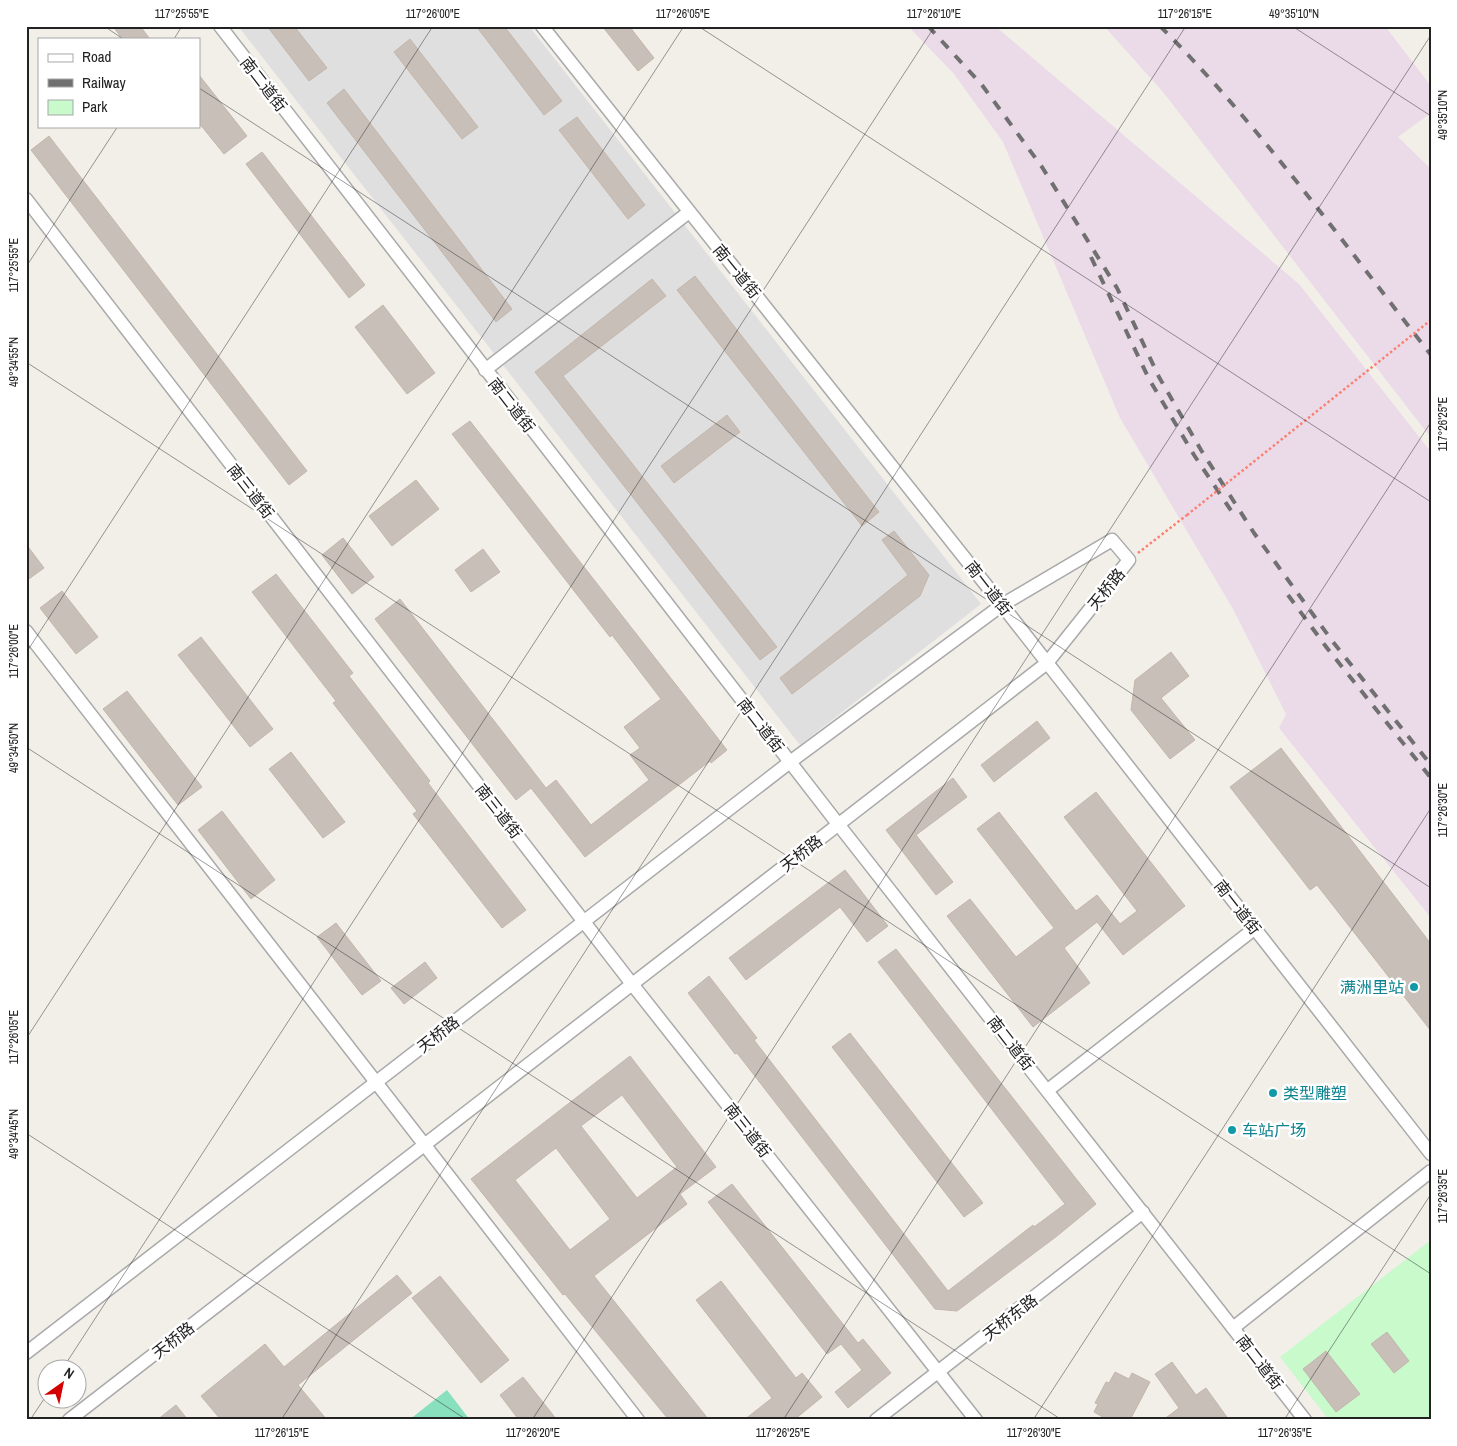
<svg xmlns="http://www.w3.org/2000/svg" width="1457" height="1446" viewBox="0 0 1457 1446" font-family="'Archivo Narrow','Noto Sans SC',sans-serif">
	<style>
		.residential { fill: #e0dfdf }
		.industrial { fill: #ebdbe8 }
		.park { fill: #c8facc }
		.pitch { fill: #88e0be }
		.building { fill: #c7bfb8; stroke: #c4b6ab; fill-rule: evenodd }
		.lines { fill: none; stroke-linecap: round; stroke-linejoin: round }
		.street-casing { stroke: #a9a9a9; stroke-width: 15 }
		.path { stroke: #fa8072; stroke-width: 2.5; stroke-dasharray: 2.5 2.5; stroke-linecap: butt }
		.street { stroke: #fff; stroke-width: 12 }
		.rail { stroke: #707070; stroke-width: 4; stroke-dasharray: 10 10; stroke-linecap: butt }
		.path-bridge { stroke: #fa8072; stroke-width: 2.5; stroke-dasharray: 2.5 2.5; stroke-linecap: butt }
		.ticks { fill: none; stroke: #222; stroke-width: 1; stroke-opacity: 0.45 }
		.culture-dot { fill: #0f9aa8; stroke: #fff; stroke-width: 2 }
		.labels { text-anchor: middle; dominant-baseline: central; stroke-width: 5; stroke-linejoin: round; paint-order: stroke }
		.street-label { font-size: 16px; fill: #222; stroke: #fff }
		.culture-label { font-size: 16px; fill: #0d838f; stroke: #fff; text-anchor: start }
		.neatline { fill: none; stroke: #222; stroke-width: 2 }
		.ticks-label { font-size: 12px; text-anchor: middle; fill: #222 }
	</style>
	<rect width="100%" height="100%" fill="#f2efe9"/>
	<path class="residential" d="M238 26H529L981 604 800 745Z"/>
	<g class="industrial">
		<path d="M908 26H995L1299 284 1431 452V918L1279 728 1286 714 1233 609 1120 418 1003 142 954 74Z"/>
		<path d="M1104 26H1385L1431 86V113L1398 137 1431 169V438L1163 92Z"/>
	</g>
	<path class="park" d="M1431 1240V1420H1329L1280 1357Z"/>
	<path class="pitch" d="M447 1390 470 1420H409Z"/>
	<g class="building">
		<path d="M113 26H140L150 39H122Z"/>
		<path d="M267 26H294L327 68 309 81Z"/>
		<path d="M476 26H504L562 101 544 115Z"/>
		<path d="M602 26H629L654 58 638 71Z"/>
		<path d="M410 39 478 127 462 139 394 52Z"/>
		<path d="M199 75 247 136 224 154 199 123Z"/>
		<path d="M344 89 512 309 496 322 327 103Z"/>
		<path d="M577 117 645 205 628 219 559 130Z"/>
		<path d="M49 136 307 471 289 485 31 150Z"/>
		<path d="M262 152 365 285 349 298 246 164Z"/>
		<path d="M695 276 879 512 862 526 677 290Z"/>
		<path d="M652 279 666 296 563 376 777 647 760 660 535 372Z"/>
		<path d="M383 305 435 373 407 394 355 327Z"/>
		<path d="M727 415 740 432 674 483 661 466Z"/>
		<path d="M470 421 727 750 711 763 710 761 585 857 531 788 516 800 375 619 400 599 546 788 556 780 591 825 649 780 630 755 640 748 624 727 661 699 612 635 610 637 452 434Z"/>
		<path d="M416 480 439 509 392 546 369 516Z"/>
		<path d="M894 531 929 575 920 596 792 694 780 678 908 575 882 540Z"/>
		<path d="M343 538 374 577 352 594 322 555Z"/>
		<path d="M26 544 44 568 26 581Z"/>
		<path d="M483 549 500 572 471 592 455 570Z"/>
		<path d="M276 574 353 673 349 676 430 781 428 783 526 910 502 928 413 814 417 811 333 703 336 701 252 592Z"/>
		<path d="M62 591 98 637 76 654 40 608Z"/>
		<path d="M201 637 273 729 250 747 178 655Z"/>
		<path d="M1171 652 1189 676 1161 698 1195 740 1170 759 1131 710 1135 680Z"/>
		<path d="M127 691 202 787 178 805 103 709Z"/>
		<path d="M1037 721 1050 738 994 782 981 765Z"/>
		<path d="M1281 748 1431 944V1031L1317 885 1310 890 1230 787Z"/>
		<path d="M291 752 345 822 323 838 269 769Z"/>
		<path d="M953 778 967 797 916 835 953 882 936 895 886 830Z"/>
		<path d="M1096 792 1185 906 1123 955 1097 922 1064 948 1090 983 1033 1027 947 916 970 899 1016 957 1054 928 977 829 999 812 1076 911 1097 895 1120 924 1137 911 1064 817Z"/>
		<path d="M222 811 275 880 251 899 198 830Z"/>
		<path d="M845 870 888 926 867 942 840 907 746 980 729 958Z"/>
		<path d="M336 923 381 981 362 995 317 937Z"/>
		<path d="M896 949 1096 1204 1057 1236 957 1311 935 1309 737 1053 735 1054 688 993 709 976 757 1038 754 1040 948 1291 1033 1225 1034 1227 1065 1204 878 962Z"/>
		<path d="M425 962 437 978 404 1004 391 988Z"/>
		<path d="M850 1033 983 1203 964 1217 832 1047Z"/>
		<path d="M630 1056 716 1167 680 1194 687 1204 594 1276 709 1420H669L565 1294 563 1295 471 1179ZM622 1095 677 1167 637 1198 581 1126ZM556 1148 610 1219 570 1250 515 1180Z"/>
		<path d="M732 1184 858 1343 863 1339 891 1373 848 1408 835 1392 862 1370 841 1344 827 1354 708 1202Z"/>
		<path d="M397 1275 412 1293 298 1385 327 1420H221L201 1396 265 1344 284 1367Z"/>
		<path d="M440 1276 509 1360 481 1383 412 1298Z"/>
		<path d="M721 1281 796 1378 802 1373 822 1397 794 1420H744L772 1398 696 1300Z"/>
		<path d="M1387 1332 1409 1361 1394 1373 1371 1344Z"/>
		<path d="M1326 1351 1360 1394 1336 1412 1303 1369Z"/>
		<path d="M1172 1362 1196 1395 1206 1388 1229 1420H1163L1179 1408 1155 1374Z"/>
		<path d="M1115 1372 1129 1379 1132 1373 1150 1382 1130 1420H1108L1094 1412 1098 1404 1095 1403 1106 1382 1109 1383Z"/>
		<path d="M523 1377 557 1420H519L500 1395Z"/>
		<path d="M176 1405 188 1420H157Z"/>
	</g>
	<g class="lines">
		<g class="street-casing">
			<g id="street">
				<path d="M220 26 838 824 1305 1420"/>
				<path d="M542 26 1002 605 1431 1154"/>
				<path d="M26 199 632 984 976 1420"/>
				<path d="M485 370 689 212"/>
				<path d="M26 631 638 1420"/>
				<path d="M1048 1090 1254 929"/>
				<path d="M1233 1328 1431 1171"/>
				<path d="M26 1353 790 762 1002 605 1112 540 1129 560 1047 663 69 1420"/>
				<path d="M876 1420 1143 1212"/>
			</g>
		</g>
		<path class="path" d="M1138 553 1187 515"/>
		<use href="#street" class="street"/>
		<g class="rail">
			<path d="M928 26 982 85 1042 167 1117 288 1159 377 1201 450 1254 533 1333 642 1431 765"/>
			<path d="M1160 26C1260 126 1344 244 1431 355"/>
			<path d="M1091 257 1149 379 1194 455 1232 512"/>
			<path d="M1288 595 1327 648 1431 778"/>
		</g>
		<path class="path-bridge" d="M1187 515 1431 320"/>
	</g>
	<path class="ticks" d="M104 26 123 39M698 26 1431 502M1292 26 1431 116M174 39 182 26M199 88 1431 888M26 267 118 126M26 362 1431 1274M26 653 433 26M26 747 1062 1420M26 1039 684 26M26 1133 467 1420M63 1368 935 26M30 1420 48 1393M281 1420 1186 26M532 1420 1431 35M783 1420 1431 422M1033 1420 1431 808M1284 1420 1431 1194"/>
	<g class="culture-dot">
		<circle cx="1414" cy="987" r="5"/>
		<circle cx="1273" cy="1093" r="5"/>
		<circle cx="1232" cy="1130" r="5"/>
	</g>
	<g class="labels">
		<g class="street-label">
			<text transform="translate(264 84) rotate(52)">南二道街</text>
			<text transform="translate(737 271) rotate(51)">南一道街</text>
			<text transform="translate(512 405) rotate(52)">南二道街</text>
			<text transform="translate(251 491) rotate(52)">南三道街</text>
			<text transform="translate(989 588) rotate(52)">南一道街</text>
			<text transform="translate(1106 589) rotate(-51)">天桥路</text>
			<text transform="translate(761 725) rotate(52)">南二道街</text>
			<text transform="translate(499 811) rotate(52)">南三道街</text>
			<text transform="translate(801 853) rotate(-38)">天桥路</text>
			<text transform="translate(1238 907) rotate(52)">南一道街</text>
			<text transform="translate(438 1034) rotate(-38)">天桥路</text>
			<text transform="translate(1011 1043) rotate(52)">南二道街</text>
			<text transform="translate(748 1130) rotate(52)">南三道街</text>
			<text transform="translate(1010 1317) rotate(-38)">天桥东路</text>
			<text transform="translate(173 1340) rotate(-38)">天桥路</text>
			<text transform="translate(1260 1362) rotate(52)">南二道街</text>
		</g>
		<g class="culture-label">
			<text x="1404" y="987" text-anchor="end">满洲里站</text>
			<text x="1283" y="1093">类型雕塑</text>
			<text x="1242" y="1130">车站广场</text>
		</g>
	</g>
	<rect width="1457" height="1446" fill="none" stroke="#ffffff" stroke-width="55"/>
	<rect x="38" y="38" width="162" height="90" fill="#ffffff" stroke="#a7a7a7"/>
	<rect x="48" y="54" width="25" height="8" fill="#ffffff" stroke="#a7a7a7"/>
	<text x="82" y="62" font-size="15" fill="#222222">Road</text>
	<rect x="48" y="79" width="25" height="8" fill="#707070" stroke="#a7a7a7"/>
	<text x="82" y="88" font-size="15" fill="#222222">Railway</text>
	<rect x="48" y="100" width="25" height="15" fill="#c8facc" stroke="#a7a7a7"/>
	<text x="82" y="112" font-size="15" fill="#222222">Park</text>
	<g transform="translate(62 1384) rotate(33)"><circle r="24" fill="#ffffff" stroke="#a7a7a7"/>
	<path d="M0-4L9 19L0 12L-9 19Z" fill="#d40000"/>
	<text y="-8" font-size="14" font-weight="bold" text-anchor="middle" fill="#222222">N</text>
	</g>
	<rect x="28" y="28" width="1402" height="1390" class="neatline"/>
	<g class="ticks-label">
		<text x="182" y="18">117°25'55"E</text>
		<text x="433" y="18">117°26'00"E</text>
		<text x="683" y="18">117°26'05"E</text>
		<text x="934" y="18">117°26'10"E</text>
		<text x="1185" y="18">117°26'15"E</text>
		<text x="1294" y="18">49°35'10"N</text>
		<text transform="translate(1443 115) rotate(-90)" y="4">49°35'10"N</text>
		<text transform="translate(14 265) rotate(-90)" y="4">117°25'55"E</text>
		<text transform="translate(14 362) rotate(-90)" y="4">49°34'55"N</text>
		<text transform="translate(1443 424) rotate(-90)" y="4">117°26'25"E</text>
		<text transform="translate(14 651) rotate(-90)" y="4">117°26'00"E</text>
		<text transform="translate(14 748) rotate(-90)" y="4">49°34'50"N</text>
		<text transform="translate(1443 810) rotate(-90)" y="4">117°26'30"E</text>
		<text transform="translate(14 1037) rotate(-90)" y="4">117°26'05"E</text>
		<text transform="translate(14 1134) rotate(-90)" y="4">49°34'45"N</text>
		<text transform="translate(1443 1196) rotate(-90)" y="4">117°26'35"E</text>
		<text x="282" y="1437">117°26'15"E</text>
		<text x="533" y="1437">117°26'20"E</text>
		<text x="783" y="1437">117°26'25"E</text>
		<text x="1034" y="1437">117°26'30"E</text>
		<text x="1285" y="1437">117°26'35"E</text>
	</g>
</svg>
